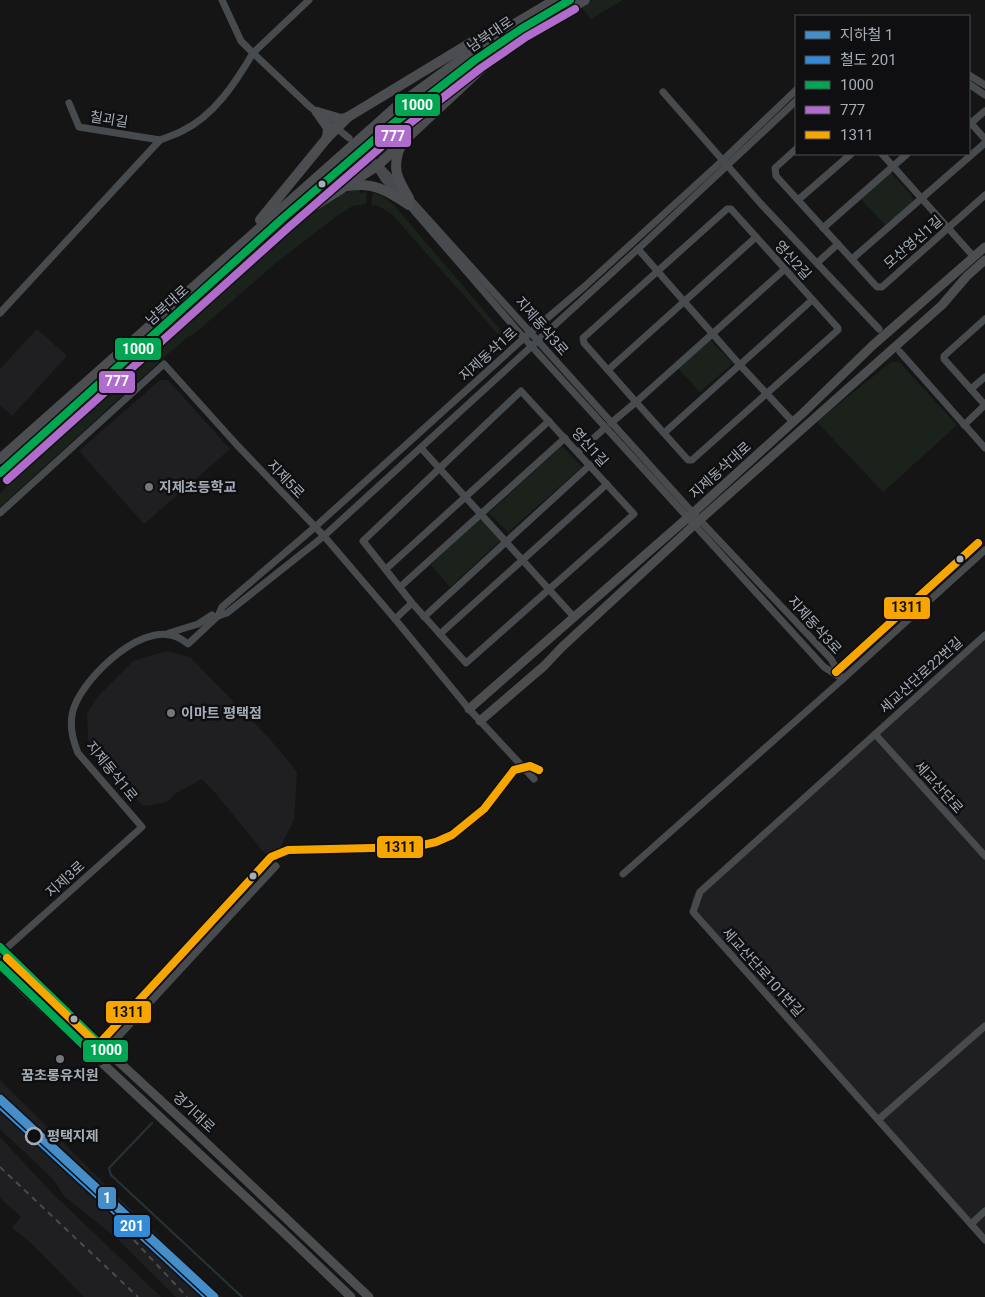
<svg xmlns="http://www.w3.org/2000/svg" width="985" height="1297" viewBox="0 0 985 1297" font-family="Roboto,'Noto Sans KR',sans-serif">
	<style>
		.built { fill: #1f1f21 }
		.green { fill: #1b221b }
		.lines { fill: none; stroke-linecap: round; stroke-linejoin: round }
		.stream { stroke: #273337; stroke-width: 2 }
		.minor { stroke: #484b4e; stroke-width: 7 }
		.major { stroke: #4b4d4f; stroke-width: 9 }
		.highway { stroke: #4b4d50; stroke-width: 10 }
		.rail { stroke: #484b4d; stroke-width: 2; stroke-dasharray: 6 5; stroke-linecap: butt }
		.bus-1-casing { stroke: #0f0f11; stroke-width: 11 }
		.bus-2-casing { stroke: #0f0f11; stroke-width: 11 }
		.bus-3-casing { stroke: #0f0f11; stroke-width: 11 }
		.bus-1 { stroke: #00a651; stroke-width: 8 }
		.bus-2 { stroke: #b06ccc; stroke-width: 8 }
		.bus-3 { stroke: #f7a600; stroke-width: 8 }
		.rail-1-casing { stroke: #0f0f11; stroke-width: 12 }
		.rail-1 { stroke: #338bd7; stroke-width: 9 }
		.metro-1-casing { stroke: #0f0f11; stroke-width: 12 }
		.metro-1 { stroke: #468ec8; stroke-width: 9 }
		.bus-dot { fill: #a5aeb7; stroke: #0f0f11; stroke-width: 2 }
		.poi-dot { fill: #73787e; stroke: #0f0f11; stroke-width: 2 }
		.stop-dot { fill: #0f0f11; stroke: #a5aeb7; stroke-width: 2.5 }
		.labels { text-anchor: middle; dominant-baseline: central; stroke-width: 5; stroke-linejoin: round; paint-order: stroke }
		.street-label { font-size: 14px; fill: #a5aeb7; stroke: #0f0f11 }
		.poi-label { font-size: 14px; font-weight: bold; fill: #a5aeb7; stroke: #0f0f11; text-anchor: start }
		.stop-label { font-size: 14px; font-weight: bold; fill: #a5aeb7; stroke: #0f0f11; text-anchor: start }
		.line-badge { stroke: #0f0f11; stroke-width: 2 }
		.badge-label { font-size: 14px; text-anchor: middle; font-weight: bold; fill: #fff }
		.pale-badge-label { font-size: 14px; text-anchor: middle; font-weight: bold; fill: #111 }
	</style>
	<rect width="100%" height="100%" fill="#151515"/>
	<g class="built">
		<path d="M37 329 67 356 12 416 0 405V369Z"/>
		<path d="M160 380H168L230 449 144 524 79 451Z"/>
		<path d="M985 632V1245L877 1121 693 917 691 907 692 898 696 890Z"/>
		<path d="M166 651 190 657 269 738 297 772 294 820 278 852 265 854 217 795 202 779 176 793 167 802 147 806 142 805 92 748 88 739 87 714 97 697 133 661Z"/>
		<path d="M0 1080 121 1200 222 1297H176L113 1235 65 1197 53 1179 0 1129Z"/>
		<path d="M0 1137 50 1191 161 1297H84L29 1241 12 1228 21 1217 0 1198Z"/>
	</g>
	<g class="green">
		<path d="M593 0H623L591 19 581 7Z"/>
		<path d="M889 173 892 174 912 196 913 201 885 225 861 199Z"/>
		<path d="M360 188V193L367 192 366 204 353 206 338 215 277 262 195 333 188 337 167 355 0 507V494L46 443 165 335 188 317 249 263 288 231 342 194Z"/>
		<path d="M373 193 382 196 393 204 504 334V341L392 214 378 206 371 205Z"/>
		<path d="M709 339 733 363 700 392 677 367Z"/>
		<path d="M891 362H899L957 425 883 492 817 422C841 401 866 383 891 362Z"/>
		<path d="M562 446 582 467 508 532 489 513Z"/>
		<path d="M481 518 501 540 450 587 431 565Z"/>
	</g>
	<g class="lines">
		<path class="stream" d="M152 1123 109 1168 111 1175 242 1297"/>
		<g class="minor">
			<path d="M309 0 253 53 309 106 349 138"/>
			<path d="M969 75 985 85"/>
			<path d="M969 84 985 95"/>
			<path d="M663 92 761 204 879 329"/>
			<path d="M69 103 79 127 160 140"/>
			<path d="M969 121 985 139"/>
			<path d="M971 123 985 111"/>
			<path d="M796 149 775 168 776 176 877 287H882L985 195"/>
			<path d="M882 154 974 257"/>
			<path d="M372 159 384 179 409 205 524 338 824 667 843 679"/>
			<path d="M382 169 400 188"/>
			<path d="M409 198 693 513 831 659 842 678"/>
			<path d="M798 200 851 154"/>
			<path d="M823 228 907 154"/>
			<path d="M638 249 740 365 793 422"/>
			<path d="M852 259 985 143"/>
			<path d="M817 263 838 244"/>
			<path d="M0 313 160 140C167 137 175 135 182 131 214 116 236 82 253 53L241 41 222 0"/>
			<path d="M985 319 944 356V359L985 405"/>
			<path d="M900 352 985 448"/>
			<path d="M608 370 756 237"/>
			<path d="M971 389 985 377"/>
			<path d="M611 423 636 402 688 460H692L838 330V328C802 288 766 248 731 209H727L583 338 584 343 636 402 785 269"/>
			<path d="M964 425 985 405"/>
			<path d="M664 433 812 300"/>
			<path d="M421 448 574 617"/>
			<path d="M578 452 605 428"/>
			<path d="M0 513 164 364 237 445 324 536 395 619 469 709 534 779"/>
			<path d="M386 569 549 421"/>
			<path d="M400 587 565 438"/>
			<path d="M218 616 222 607 315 527 524 338 585 286 723 160 796 90"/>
			<path d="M424 617 590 465"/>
			<path d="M395 619 412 603 466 663 634 514 521 391 363 541 412 603"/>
			<path d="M169 633 198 624 212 615"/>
			<path d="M440 634 607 484"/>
			<path d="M985 635 700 892 693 912 985 1240"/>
			<path d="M875 734 985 856"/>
			<path d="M623 874 843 679 985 550"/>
			<path d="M0 954 142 827 78 753C73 740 70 729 72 715 77 683 139 623 174 636 179 637 184 641 188 644L218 616 227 613 324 536 638 249 796 101"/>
			<path d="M99 1060 106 1050 276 866"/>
			<path d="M879 1119 985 1026"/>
			<path d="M971 1224 985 1211"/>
		</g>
		<g class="major">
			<path d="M469 709 693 513 803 413 872 346 985 247"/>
			<path d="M480 721 544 666 562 647 694 525 942 305 967 276 985 260"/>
			<path d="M0 947 106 1050 196 1133 369 1297"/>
			<path d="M0 965 25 991 281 1230 351 1297"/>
		</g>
		<g class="highway">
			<path d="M555 17 585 0"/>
			<path d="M317 112 341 119 348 117"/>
			<path d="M317 112 328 128 327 138"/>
			<path d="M401 145C391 168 397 178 409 198"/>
			<path d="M348 186C374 182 388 191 409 205"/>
			<path d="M260 220 327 138 348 117 485 34"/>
			<path d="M261 247 308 210 377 166 483 67 511 44"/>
			<path d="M0 459 397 106 489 39 555 0"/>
			<path d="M0 473 282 219 390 126 475 60 521 29 570 0"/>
		</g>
		<g class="rail">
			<path d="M0 1167 138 1297"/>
			<path d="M119 1224 187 1297"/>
		</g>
		<g class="bus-1-casing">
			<g id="bus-1">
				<path d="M0 473 282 219 390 126 475 60 521 29 570 0"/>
				<path d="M0 947 106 1050 99 1060 0 965"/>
			</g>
		</g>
		<g class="bus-2-casing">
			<path id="bus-2" d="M7 480 289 227 396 134 481 68 526 37 575 9"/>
		</g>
		<g class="bus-3-casing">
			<g id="bus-3">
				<path d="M836 672 978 543"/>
				<path d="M7 958 98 1045 271 857 288 850 414 847 436 842 452 835 484 809 514 770 530 766 539 770"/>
			</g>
		</g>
		<use href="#bus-1" class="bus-1"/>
		<use href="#bus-2" class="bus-2"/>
		<use href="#bus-3" class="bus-3"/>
		<g class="rail-1-casing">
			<path id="rail-1" d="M0 1104 209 1297"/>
		</g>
		<use href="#rail-1" class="rail-1"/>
		<g class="metro-1-casing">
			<path id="metro-1" d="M0 1099 214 1297"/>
		</g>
		<use href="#metro-1" class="metro-1"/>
	</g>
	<g class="bus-dot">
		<circle cx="322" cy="184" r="4.5"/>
		<circle cx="960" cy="559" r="4.5"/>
		<circle cx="253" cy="876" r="4.5"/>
		<circle cx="74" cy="1019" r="4.5"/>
	</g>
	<g class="poi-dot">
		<circle cx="149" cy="487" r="5"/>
		<circle cx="171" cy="713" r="5"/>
		<circle cx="60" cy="1059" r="5"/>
	</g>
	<circle class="stop-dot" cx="34" cy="1136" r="8"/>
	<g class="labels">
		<g class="street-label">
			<text transform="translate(490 34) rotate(-34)">남북대로</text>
			<text transform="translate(109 119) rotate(9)">칠괴길</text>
			<text transform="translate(913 242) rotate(-41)">모산영신1길</text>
			<text transform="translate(793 260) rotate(48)">영신2길</text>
			<text transform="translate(167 305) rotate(-42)">남북대로</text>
			<text transform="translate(542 326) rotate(49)">지제동삭3로</text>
			<text transform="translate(488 354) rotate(-42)">지제동삭1로</text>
			<text transform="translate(590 447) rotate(48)">영신1길</text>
			<text transform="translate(720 470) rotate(-42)">지제동삭대로</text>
			<text transform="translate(286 479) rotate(46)">지제5로</text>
			<text transform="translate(815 625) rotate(48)">지제동삭3로</text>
			<text transform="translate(921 675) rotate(-42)">세교산단로22번길</text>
			<text transform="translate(112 771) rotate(51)">지제동삭1로</text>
			<text transform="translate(939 787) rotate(48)">세교산단로</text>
			<text transform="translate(65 879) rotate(-42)">지제3로</text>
			<text transform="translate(763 972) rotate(48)">세교산단로101번길</text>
			<text transform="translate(194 1112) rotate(43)">경기대로</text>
		</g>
		<g class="poi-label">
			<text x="159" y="487">지제초등학교</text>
			<text x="181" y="713">이마트 평택점</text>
			<text x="60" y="1075" text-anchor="middle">꿈초롱유치원</text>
		</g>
		<g class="stop-label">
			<text x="47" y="1136">평택지제</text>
		</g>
	</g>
	<g class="line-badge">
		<rect x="394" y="93" width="47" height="24" rx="5" fill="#00a651"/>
		<rect x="374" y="124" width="38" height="24" rx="5" fill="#b06ccc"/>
		<rect x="114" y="337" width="48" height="24" rx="5" fill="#00a651"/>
		<rect x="98" y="370" width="38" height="24" rx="5" fill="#b06ccc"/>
		<rect x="883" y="596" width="48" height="24" rx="5" fill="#f7a600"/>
		<rect x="376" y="835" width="48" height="24" rx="5" fill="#f7a600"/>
		<rect x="105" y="1000" width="47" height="24" rx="5" fill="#f7a600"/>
		<rect x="82" y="1039" width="47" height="24" rx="5" fill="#00a651"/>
		<rect x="97" y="1186" width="20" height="24" rx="5" fill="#468ec8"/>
		<rect x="113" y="1214" width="38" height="24" rx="5" fill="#338bd7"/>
	</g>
	<g class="badge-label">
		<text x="417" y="110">1000</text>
		<text x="393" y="141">777</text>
		<text x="138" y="354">1000</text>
		<text x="117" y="386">777</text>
		<text x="106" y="1055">1000</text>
		<text x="107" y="1203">1</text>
		<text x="132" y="1231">201</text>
	</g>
	<g class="pale-badge-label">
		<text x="907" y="612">1311</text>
		<text x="400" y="852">1311</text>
		<text x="128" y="1017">1311</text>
	</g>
	<rect x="795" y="15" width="175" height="140" fill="#0f0f11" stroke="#4b4f53"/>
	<rect x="805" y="31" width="25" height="8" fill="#468ec8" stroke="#4b4f53"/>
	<text x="840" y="40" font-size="15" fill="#a5aeb7">지하철 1</text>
	<rect x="805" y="56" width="25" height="8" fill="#338bd7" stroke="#4b4f53"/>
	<text x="840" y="65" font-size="15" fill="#a5aeb7">철도 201</text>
	<rect x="805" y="81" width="25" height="8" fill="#00a651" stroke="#4b4f53"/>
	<text x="840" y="90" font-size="15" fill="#a5aeb7">1000</text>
	<rect x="805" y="106" width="25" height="8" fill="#b06ccc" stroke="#4b4f53"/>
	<text x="840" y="115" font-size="15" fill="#a5aeb7">777</text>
	<rect x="805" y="131" width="25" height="8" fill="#f7a600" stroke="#4b4f53"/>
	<text x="840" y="140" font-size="15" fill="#a5aeb7">1311</text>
</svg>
